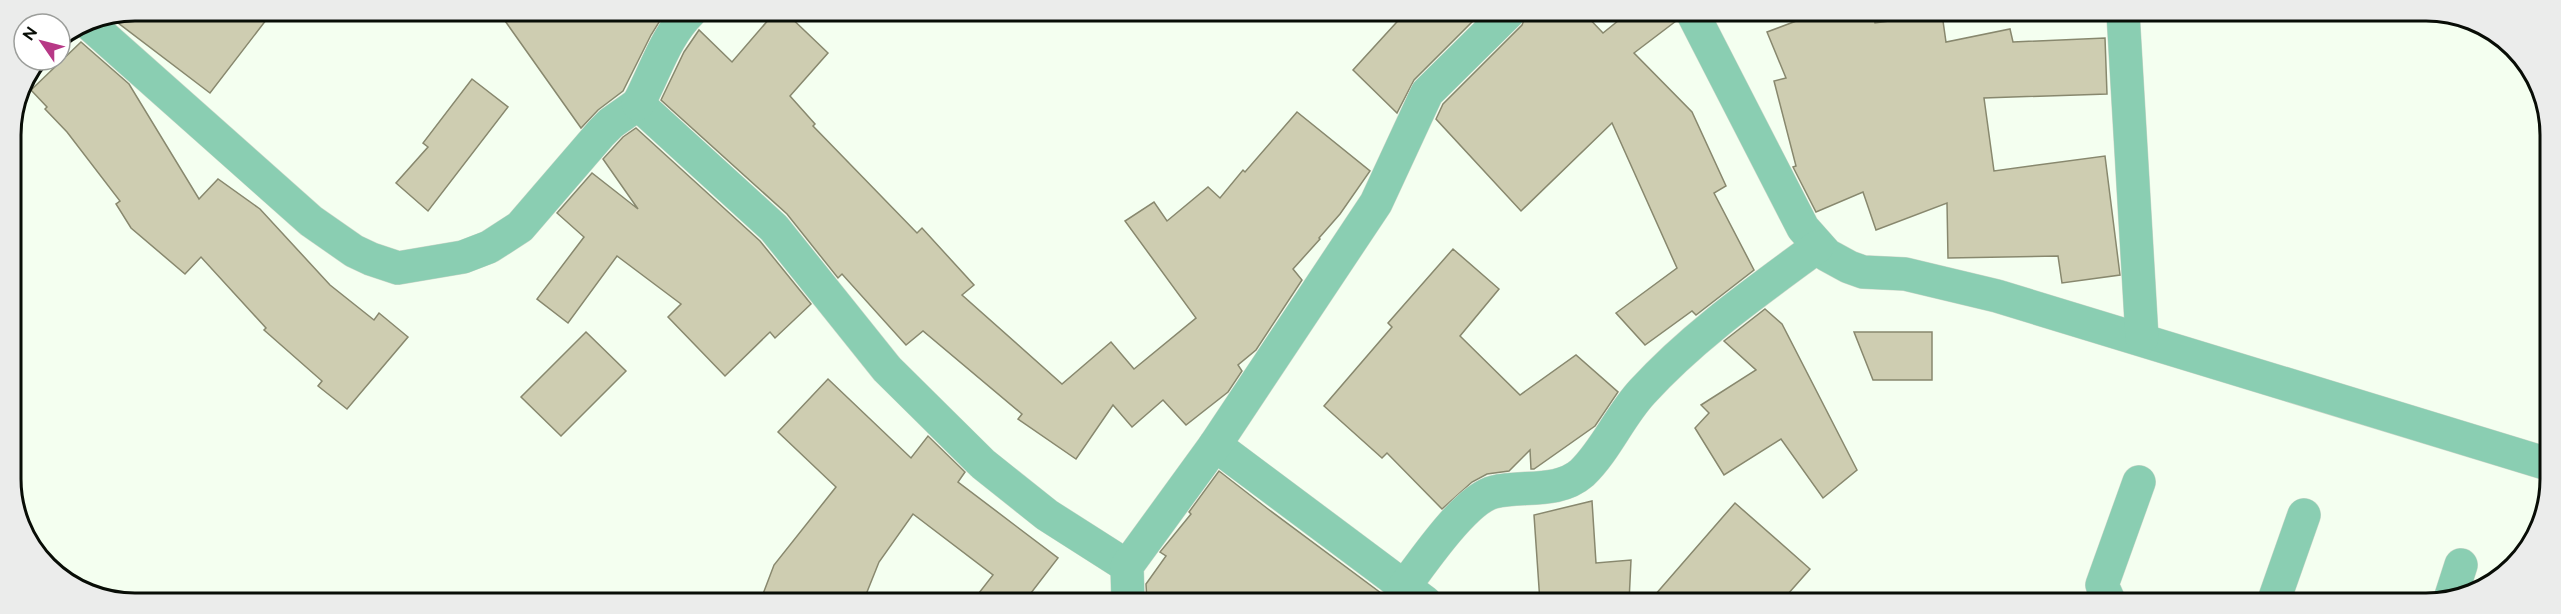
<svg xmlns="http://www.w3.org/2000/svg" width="2561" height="614" viewBox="0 0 2561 614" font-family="Raleway,sans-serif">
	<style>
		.building { fill: #cecdb1; stroke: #88886e; stroke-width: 1.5 }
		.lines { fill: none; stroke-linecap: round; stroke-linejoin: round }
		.minor-casing { stroke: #ced8cb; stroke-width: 34 }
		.minor { stroke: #8aceb2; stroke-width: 33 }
		.rim { fill: none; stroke: #080d06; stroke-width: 3 }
	</style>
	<rect width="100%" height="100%" fill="#f4fff0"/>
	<g class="building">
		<path d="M135 10 238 11H273L210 93 109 16Z"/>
		<path d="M498 11H666L651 35 623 91 598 110 581 128Z"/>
		<path d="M776 11H784L828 53 790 96 815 124 813 126 917 233 922 228 974 285 962 295 1062 384 1111 342 1134 369 1196 318 1125 221 1154 202 1167 221 1208 187 1220 198 1243 170 1245 172 1297 112 1370 171 1340 214 1319 238 1320 239 1293 269 1302 280 1256 350 1238 365 1242 371 1228 392 1186 425 1163 400 1132 427 1113 405 1076 459 1018 419 1022 414 923 331 906 345 842 274 838 278 787 214 661 100 684 52 699 30 732 62Z"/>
		<path d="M1406 12H1482L1414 80 1397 113 1353 70Z"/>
		<path d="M1527 12H1583L1603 33 1629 12H1673L1676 21 1634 53 1692 112 1726 186 1714 193 1754 270 1696 315 1692 311 1645 345 1616 313 1677 268 1612 123 1521 211 1436 119 1443 104 1522 25Z"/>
		<path d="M1820 12H1873L1875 23 1942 14 1946 42 2010 29 2013 42 2105 38 2107 94 1984 98 1994 171 2105 156 2120 275 2062 283 2058 256 1948 258 1947 203 1876 230 1863 192 1816 212 1793 167 1796 166 1774 81 1786 78 1767 32Z"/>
		<path d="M81 42 129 84 199 199 218 179 260 209 330 285 374 320 379 313 408 337 347 409 318 386 322 381 264 330 266 328 201 257 185 274 131 228 116 204 120 201 67 132 45 109 47 107 31 90Z"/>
		<path d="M472 79 508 107 428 211 396 183 428 147 423 143Z"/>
		<path d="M636 128 760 241 811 304 775 338 770 332 725 376 668 317 681 304 617 256 568 323 537 299 584 237 557 213 592 173 638 209 603 159 623 137Z"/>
		<path d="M1453 249 1499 289 1460 336 1520 395 1576 355 1618 392 1595 426 1534 469H1531L1530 450 1509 471 1487 474 1472 482 1442 509 1387 453 1382 458 1324 406 1392 327 1388 323Z"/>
		<path d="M1765 309 1782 324 1857 470 1823 498 1781 439 1724 475 1695 428 1709 413 1701 405 1756 370 1724 341Z"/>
		<path d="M586 332 626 371 561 436 521 397Z"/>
		<path d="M1854 332H1932V380H1873Z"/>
		<path d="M828 379 911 458 928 436 965 472 958 482 1058 558 1024 602H972L993 575 913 514 879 562 863 602H760L774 565 836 487 778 432Z"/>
		<path d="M1219 471 1268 509 1393 602H1147L1146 584 1166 556 1160 552 1191 514 1189 512Z"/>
		<path d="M1592 501 1596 563 1631 560 1629 602H1540L1534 515Z"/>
		<path d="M1735 503 1810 569 1780 603H1648Z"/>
	</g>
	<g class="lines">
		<g class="minor-casing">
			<g id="minor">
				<path d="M1692 12 1803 228 1827 255 1849 267 1863 272 1905 274 1997 296 2548 464"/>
				<path d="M2123 13 2142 338"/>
				<path d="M86 21 311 221 354 251 371 259 398 268 463 257 489 247 520 227 601 133 611 123 638 104 774 228 887 369 983 464 1047 515 1127 566"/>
				<path d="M638 104C655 73 665 36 691 11"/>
				<path d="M1215 445 1425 602"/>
				<path d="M1404 587C1423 562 1465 499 1494 492 1523 485 1558 494 1582 473 1606 450 1619 417 1642 392 1693 336 1756 292 1817 247"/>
				<path d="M2451 596 2461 565"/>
				<path d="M1128 602 1127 566 1215 445 1376 203 1427 93 1509 12"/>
				<path d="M2110 603 2102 585 2139 482"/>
				<path d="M2273 603 2304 515"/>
			</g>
		</g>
		<use href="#minor" class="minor"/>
	</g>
	<path d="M0 0H2561V614H0ZM135 21H2426A114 114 0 0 1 2540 135V479A114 114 0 0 1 2426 593H135A114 114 0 0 1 21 479V135A114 114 0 0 1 135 21Z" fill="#ebeceb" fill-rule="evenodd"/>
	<path class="rim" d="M135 21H2426A114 114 0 0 1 2540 135V479A114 114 0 0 1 2426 593H135A114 114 0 0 1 21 479V135A114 114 0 0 1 135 21Z"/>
	<g transform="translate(42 42) rotate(305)"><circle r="28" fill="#ffffff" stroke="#9c9e9b" stroke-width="1.5"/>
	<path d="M0-4.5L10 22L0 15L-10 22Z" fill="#b73886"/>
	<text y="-9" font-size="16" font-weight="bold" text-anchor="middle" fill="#080d06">N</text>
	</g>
</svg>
